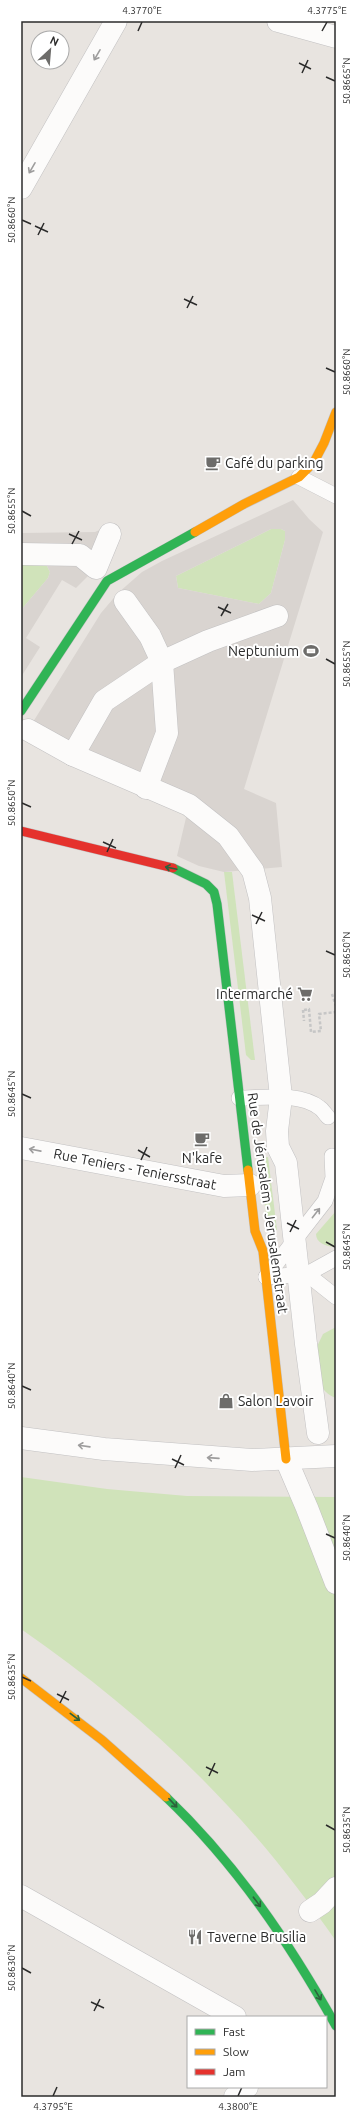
<svg xmlns="http://www.w3.org/2000/svg" width="357" height="2118" viewBox="0 0 357 2118" font-family="Ubuntu,sans-serif">
	<style>
		.green { fill: #d0e3ba }
		.plaza { fill: #d9d4d0; fill-rule: evenodd }
		.lines { fill: none; stroke-linecap: round; stroke-linejoin: round }
		.lane-casing { stroke: #c2c1c2; stroke-width: 16 }
		.street-casing { stroke: #c2c1c2; stroke-width: 23 }
		.fast-casing { stroke: #c2c1c2; stroke-width: 10 }
		.slow-casing { stroke: #c2c1c2; stroke-width: 10 }
		.jam-casing { stroke: #c2c1c2; stroke-width: 10 }
		.path { stroke: #c6c6c6; stroke-width: 2.5; stroke-dasharray: 3 2; stroke-linecap: butt }
		.lane { stroke: #fcfbfa; stroke-width: 15 }
		.street { stroke: #fcfbfa; stroke-width: 22 }
		.fast { stroke: #30b455; stroke-width: 9 }
		.slow { stroke: #ff9f0a; stroke-width: 9 }
		.jam { stroke: #e5322d; stroke-width: 9 }
		.oneway { stroke: #9e9d9d }
		.oneway2 { stroke: #2d623c }
		.ticks { fill: none; stroke: #2b2b2b; stroke-width: 1.5 }
		.labels { text-anchor: middle; dominant-baseline: central; stroke-width: 4; stroke-linejoin: round; paint-order: stroke }
		.poi-label { font-size: 14px; fill: #2b2b2b; stroke: #fff; text-anchor: start }
		.street-label { font-size: 14px; fill: #2b2b2b; stroke: #fff }
		.neatline { fill: none; stroke: #2b2b2b; stroke-width: 1.5 }
		.ticks-label { font-size: 10px; text-anchor: middle; fill: #2b2b2b }
	</style>
	<rect width="100%" height="100%" fill="#e8e4e0"/>
	<g class="green">
		<path d="M271 529H281L285 531V540L271 593 259 604 178 588 176 576Z"/>
		<path d="M21 561 46 564 50 572 48 578 21 610Z"/>
		<path d="M224 872H232L255 1060H251L246 1055Z"/>
		<path d="M268 1157 277 1230 268 1231 259 1158Z"/>
		<path d="M336 1211V1244L333 1247C326 1246 316 1243 316 1234Z"/>
		<path d="M336 1327V1398C319 1392 315 1374 311 1359L323 1334Z"/>
		<path d="M21 1477 107 1489 187 1496 336 1497V1941C303 1894 268 1848 228 1806 167 1740 95 1680 21 1629Z"/>
	</g>
	<g class="plaza">
		<path d="M293 500 309 519 323 532 244 789 276 803 282 867 224 872 199 866 177 856 189 805 28 730 101 613 118 593 142 572 162 561ZM271 529H281L285 531V540L271 593 259 604 178 588 176 576Z"/>
		<path d="M104 528 96 568 76 588 62 580 26 638 40 647 21 677V610L48 578 50 572 46 564 21 561V533L95 532Z"/>
	</g>
	<g class="lines">
		<g class="lane-casing">
			<g id="lane">
				<path d="M299 477 336 496"/>
				<path d="M239 1098C263 1098 299 1092 320 1108 323 1110 325 1114 328 1117"/>
				<path d="M307 1274 336 1297"/>
				<path d="M266 1277 325 1201 333 1178 332 1156"/>
				<path d="M266 1277 307 1274 336 1258"/>
			</g>
		</g>
		<g class="street-casing">
			<g id="street">
				<path d="M278 21 336 37"/>
				<path d="M21 188 116 21"/>
				<path d="M21 554 80 555 96 568 110 534"/>
				<path d="M125 601 150 636 162 662 167 733 146 788"/>
				<path d="M28 730 73 755 189 805 228 836 253 871 260 898 281 1097 277 1131 278 1147 286 1163 306 1344 318 1433"/>
				<path d="M73 755 104 701 162 662 208 641 277 616"/>
				<path d="M21 1148 224 1186 250 1185"/>
				<path d="M21 1438 104 1449 252 1460 336 1456"/>
				<path d="M286 1459 307 1508 336 1583"/>
				<path d="M21 1896 235 2017"/>
				<path d="M310 1911 322 1903 336 1888"/>
				<path d="M235 2097 247 2087"/>
			</g>
		</g>
		<g class="fast-casing">
			<g id="fast">
				<path d="M21 711 107 581 195 532"/>
				<path d="M173 868 206 884 214 892 217 904 248 1170"/>
				<path d="M166 1797C236 1864 289 1942 336 2026"/>
			</g>
		</g>
		<g class="slow-casing">
			<g id="slow">
				<path d="M195 532 244 504 299 477 314 462 324 443 336 412"/>
				<path d="M248 1170 255 1231 263 1251 286 1459"/>
				<path d="M21 1678 102 1740 166 1797"/>
			</g>
		</g>
		<g class="jam-casing">
			<path id="jam" d="M21 831 173 868"/>
		</g>
		<g class="path">
			<path d="M332 994 336 1006"/>
			<path d="M303 1010 304 1021"/>
			<path d="M304 1010 309 1009 311 1032 321 1031 319 1014 336 1012"/>
		</g>
		<use href="#lane" class="lane"/>
		<use href="#street" class="street"/>
		<use href="#fast" class="fast"/>
		<use href="#slow" class="slow"/>
		<use href="#jam" class="jam"/>
	</g>
	<defs><path id="oneway-shaft" d="M-6 0H5M1.5-3L5.5 0L1.5 3" fill="none" stroke-width="1.6" stroke-linecap="round" stroke-linejoin="round"/></defs>
	<g class="oneway">
		<use href="#oneway-shaft" transform="translate(97 55) rotate(120)"/>
		<use href="#oneway-shaft" transform="translate(32 168) rotate(120)"/>
		<use href="#oneway-shaft" transform="translate(35 1150) rotate(-169)"/>
		<use href="#oneway-shaft" transform="translate(316 1213) rotate(-52)"/>
		<use href="#oneway-shaft" transform="translate(84 1446) rotate(-172)"/>
		<use href="#oneway-shaft" transform="translate(213 1458) rotate(-176)"/>
	</g>
	<g class="oneway2">
		<use href="#oneway-shaft" transform="translate(171 868) rotate(-168)"/>
		<use href="#oneway-shaft" transform="translate(75 1717) rotate(37)"/>
		<use href="#oneway-shaft" transform="translate(173 1803) rotate(47)"/>
		<use href="#oneway-shaft" transform="translate(257 1902) rotate(53)"/>
		<use href="#oneway-shaft" transform="translate(318 1995) rotate(59)"/>
	</g>
	<path class="ticks" d="M138 31 142 22M322 31 327 22M299 63 311 69M302 73 308 60M326 77 335 81M22 220 31 224M35 226 48 232M38 235 44 223M184 299 197 305M187 308 193 296M326 368 335 372M22 511 31 516M69 534 82 540M72 544 79 531M218 607 231 613M221 616 228 604M326 659 335 664M22 803 31 807M103 842 116 848M107 852 113 839M252 915 265 921M256 924 262 912M326 951 335 955M22 1094 31 1098M138 1150 150 1157M141 1160 147 1147M287 1223 299 1229M290 1232 296 1220M326 1242 335 1247M22 1386 31 1390M172 1459 184 1465M175 1468 181 1455M326 1534 335 1538M22 1677 31 1681M57 1694 69 1700M60 1703 66 1691M206 1767 218 1773M209 1776 215 1763M326 1825 335 1830M22 1968 31 1973M91 2002 104 2008M94 2011 100 1999M53 2096 57 2087M238 2096 242 2087"/>
	<defs>
		<g id="cafe-bare" transform="scale(1.2)"><path d="M-5.5-4.5H6V0H3Q3 3.5 0 3.5H-2.5Q-5.5 3.5-5.5 0ZM3-3.2v2h1.7v-2ZM-6 4.5H4V6H-6Z" fill="#6d6c6a" stroke="#fff" stroke-width="2.5" paint-order="stroke"/></g>
		<g id="stadium-bare" transform="scale(1.2)"><path d="M0-5a6.5 5 0 1 0 0 10a6.5 5 0 1 0 0-10ZM-3.5-1.8h7v3.6h-7Z" fill="#6d6c6a" stroke="#fff" stroke-width="2.5" paint-order="stroke"/></g>
		<g id="supermarket-bare" transform="scale(1.2)"><path d="M-6-5.5h2.5l.6 2H6L4.5 2H-2.5L-4.4-4H-6ZM-1.5 3.2a1.3 1.3 0 1 0 .1 0ZM3 3.2a1.3 1.3 0 1 0 .1 0Z" fill="#6d6c6a" stroke="#fff" stroke-width="2.5" paint-order="stroke"/></g>
		<g id="shop-bare" transform="scale(1.2)"><path d="M-5-2.5h2.3a2.7 3.5 0 0 1 5.4 0H5L5.5 6h-11ZM-1.5-2.5h3a1.5 2.3 0 0 0-3 0Z" fill="#6d6c6a" stroke="#fff" stroke-width="2.5" paint-order="stroke"/></g>
		<g id="restaurant-bare" transform="scale(1.2)"><path d="M-5-6h1v4h1v-4h1v4h1v-4h1v5L-1.5 .5V6h-2V.5L-5-1ZM5-6V6H3V1.5H1.5Q1.5-4 5-6Z" fill="#6d6c6a" stroke="#fff" stroke-width="2.5" paint-order="stroke"/></g>
	</defs>
	<g fill-rule="evenodd">
		<use href="#cafe-bare" x="213" y="463"/>
		<use href="#stadium-bare" x="311" y="651"/>
		<use href="#supermarket-bare" x="305" y="994"/>
		<use href="#cafe-bare" x="202" y="1139"/>
		<use href="#shop-bare" x="226" y="1401"/>
		<use href="#restaurant-bare" x="195" y="1937"/>
	</g>
	<g class="labels">
		<g class="poi-label">
			<text x="225" y="463">Café du parking</text>
			<text x="299" y="651" text-anchor="end">Neptunium</text>
			<text x="293" y="994" text-anchor="end">Intermarché</text>
			<text x="202" y="1158" text-anchor="middle">N'kafe</text>
			<text x="238" y="1401">Salon Lavoir</text>
			<text x="207" y="1937">Taverne Brusilia</text>
		</g>
		<g class="street-label">
			<text transform="translate(135 1169) rotate(11)">Rue Teniers - Teniersstraat</text>
			<text transform="translate(268 1203) rotate(82)">Rue de Jérusalem - Jerusalemstraat</text>
		</g>
	</g>
	<rect width="357" height="2118" fill="none" stroke="#ffffff" stroke-width="44"/>
	<rect x="187" y="2016" width="140" height="72" fill="#ffffff" stroke="#aaaaaa"/>
	<rect x="195" y="2029" width="20" height="6" fill="#30b455" stroke="#aaaaaa"/>
	<text x="223" y="2036" font-size="12" fill="#2b2b2b">Fast</text>
	<rect x="195" y="2049" width="20" height="6" fill="#ff9f0a" stroke="#aaaaaa"/>
	<text x="223" y="2056" font-size="12" fill="#2b2b2b">Slow</text>
	<rect x="195" y="2069" width="20" height="6" fill="#e5322d" stroke="#aaaaaa"/>
	<text x="223" y="2076" font-size="12" fill="#2b2b2b">Jam</text>
	<g transform="translate(50 50) rotate(26)"><circle r="19" fill="#ffffff" stroke="#aaaaaa"/>
	<path d="M0-3L7 15L0 10L-7 15Z" fill="#6d6c6a"/>
	<text y="-6" font-size="11" font-weight="bold" text-anchor="middle" fill="#2b2b2b">N</text>
	</g>
	<rect x="22" y="22" width="313" height="2074" class="neatline"/>
	<g class="ticks-label">
		<text x="142" y="14">4.3770°E</text>
		<text x="327" y="14">4.3775°E</text>
		<text transform="translate(346 81) rotate(-90)" y="4">50.8665°N</text>
		<text transform="translate(11 220) rotate(-90)" y="4">50.8660°N</text>
		<text transform="translate(346 372) rotate(-90)" y="4">50.8660°N</text>
		<text transform="translate(11 511) rotate(-90)" y="4">50.8655°N</text>
		<text transform="translate(346 664) rotate(-90)" y="4">50.8655°N</text>
		<text transform="translate(11 803) rotate(-90)" y="4">50.8650°N</text>
		<text transform="translate(346 955) rotate(-90)" y="4">50.8650°N</text>
		<text transform="translate(11 1094) rotate(-90)" y="4">50.8645°N</text>
		<text transform="translate(346 1247) rotate(-90)" y="4">50.8645°N</text>
		<text transform="translate(11 1386) rotate(-90)" y="4">50.8640°N</text>
		<text transform="translate(346 1538) rotate(-90)" y="4">50.8640°N</text>
		<text transform="translate(11 1677) rotate(-90)" y="4">50.8635°N</text>
		<text transform="translate(346 1830) rotate(-90)" y="4">50.8635°N</text>
		<text transform="translate(11 1968) rotate(-90)" y="4">50.8630°N</text>
		<text x="53" y="2110">4.3795°E</text>
		<text x="238" y="2110">4.3800°E</text>
	</g>
</svg>
